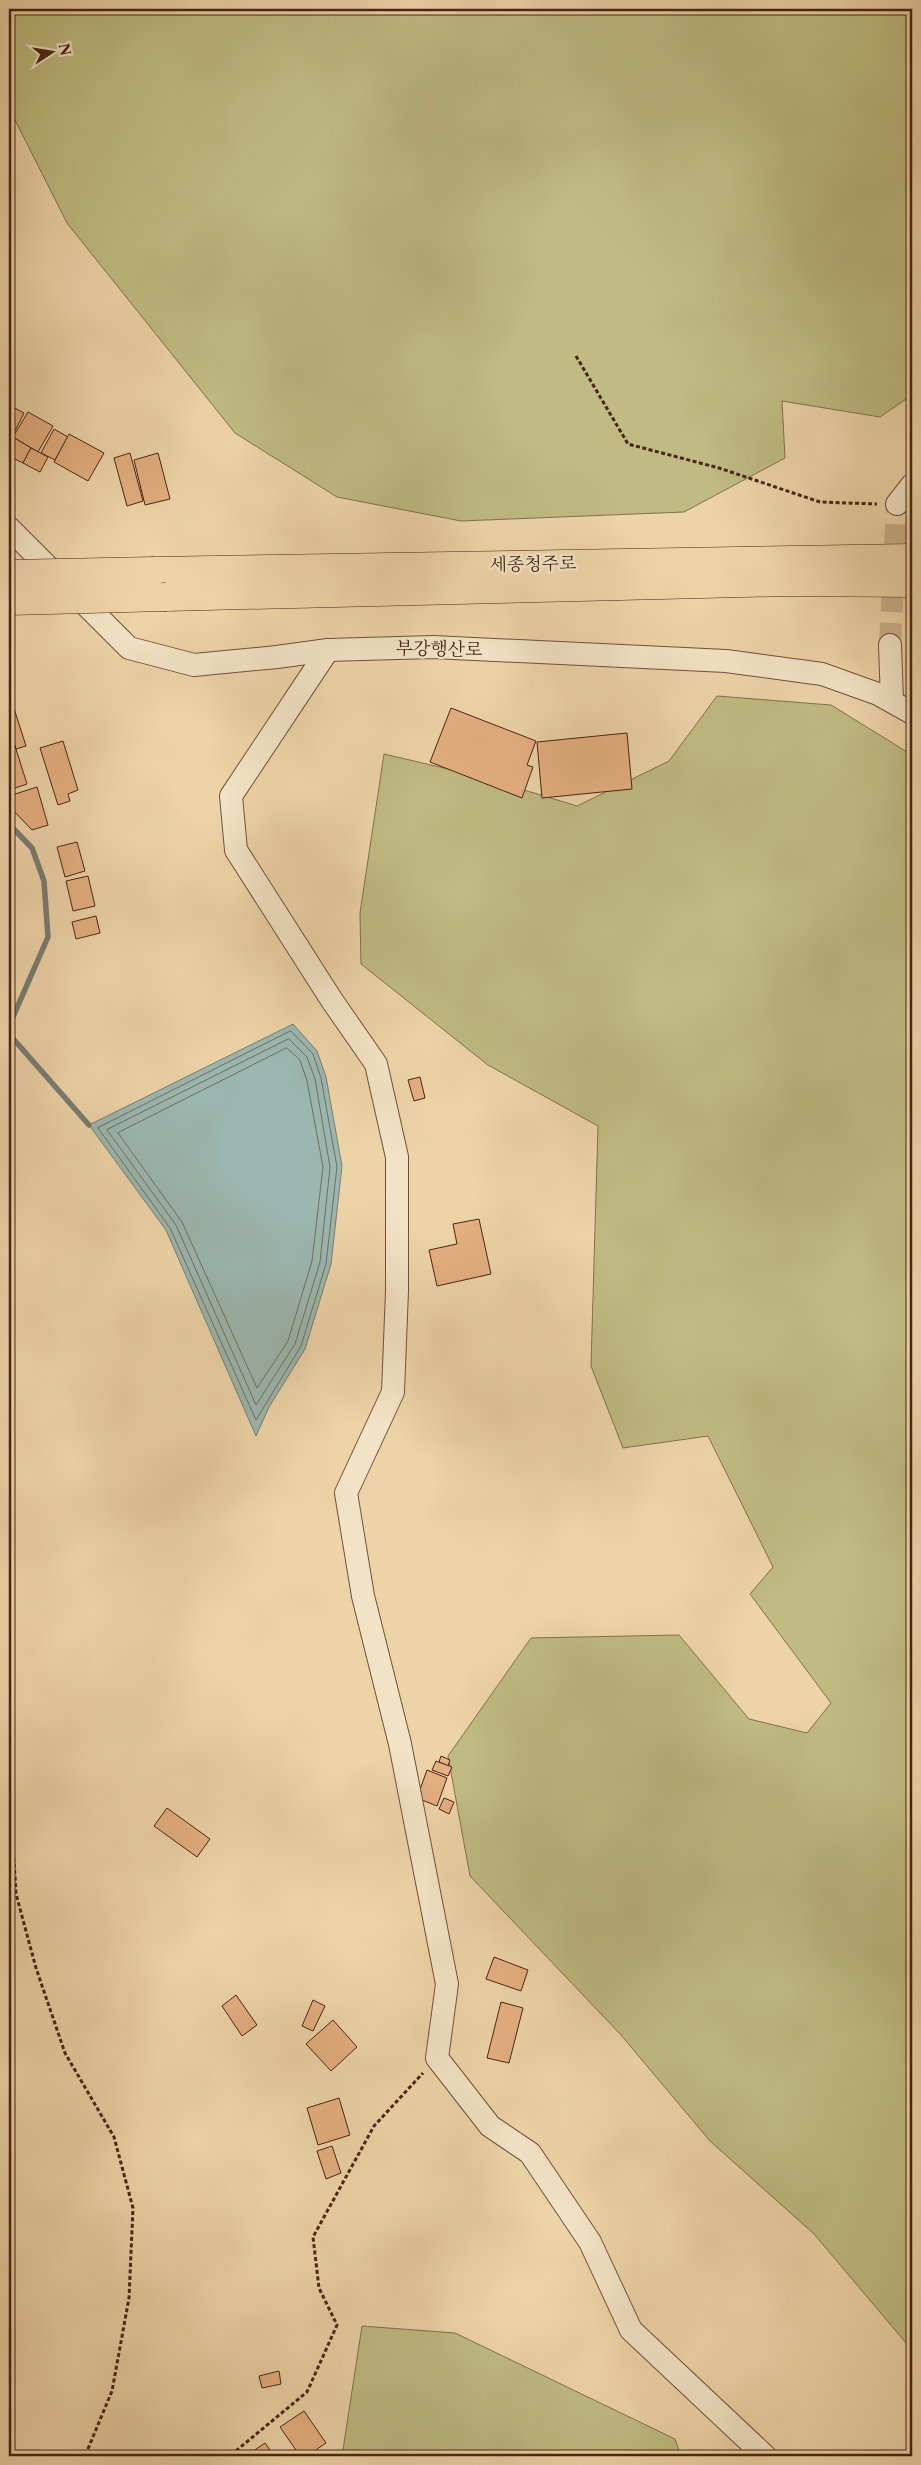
<svg xmlns="http://www.w3.org/2000/svg" width="921" height="2465" viewBox="0 0 921 2465" font-family="'Libre Caslon Text','Noto Serif KR',serif">
	<style>
		.green { fill: #bfbb82; stroke: #83704b }
		.water { fill: #9bb7b0; stroke: #797c72 }
		.lines { fill: none; stroke-linecap: round; stroke-linejoin: round }
		.shore { stroke: #716e62; stroke-width: 1 }
		.stream { stroke: #797c72; stroke-width: 5.5 }
		.building { fill: #e5af81; stroke: #472414 }
		.minor-tunnel { stroke: #ccb18a; stroke-width: 22; stroke-dasharray: 22 11; stroke-linecap: butt }
		.minor-casing { stroke: #705039; stroke-width: 24 }
		.highway-casing { stroke: #472414; stroke-width: 29 }
		.path { stroke: #472414; stroke-width: 3; stroke-dasharray: 4 2.5; stroke-linecap: butt }
		.minor { stroke: #f3e3c6; stroke-width: 22 }
		.highway { stroke: #edd4a7; stroke-width: 28 }
		.highway-bridge-casing { stroke: #472414; stroke-width: 29; stroke-linecap: butt }
		.highway-bridge { stroke: #edd4a7; stroke-width: 28 }
		.labels { text-anchor: middle; dominant-baseline: central; stroke-width: 4.5; stroke-linejoin: round; paint-order: stroke }
		.street-label { font-size: 18px; fill: #472414; stroke: #f3e3c6 }
	</style>
	<rect width="100%" height="100%" fill="#edd4a7"/>
	<filter id="stains"><feTurbulence type="fractalNoise" baseFrequency=".004" numOctaves="4"/><feColorMatrix values="0 0 0 0 .2 0 0 0 0 .09 0 0 0 0 .02 0 0 0 .5 -.17"/></filter>
	<radialGradient id="worn" r=".72"><stop offset=".6" stop-color="#630" stop-opacity="0"/><stop offset="1" stop-color="#630" stop-opacity=".3"/></radialGradient>
	<g class="green">
		<path d="M9 9H912V395L880 417 782 401 785 458 684 512 461 521 337 497 235 433 67 223 9 108Z"/>
		<path d="M717 696 831 705 912 755V2350L814 2234 710 2141 621 2035 470 1876 448 1756 531 1638 679 1635 749 1719 807 1733 831 1703 750 1594 773 1567 708 1436 623 1448 591 1366 598 1126 488 1065 361 964 360 913 384 754 478 776 577 806 669 761Z"/>
		<path d="M362 2326 455 2333 675 2439 681 2456H342Z"/>
	</g>
	<path class="water" d="M293 1024 317 1051 326 1077 342 1166 331 1264 305 1349 269 1407 256 1436 166 1230 89 1125Z"/>
	<g class="lines">
		<g class="shore">
			<path d="M291 1031 313 1054 321 1078 337 1167 326 1264 301 1346 256 1420 170 1228 98 1128Z"/>
			<path d="M289 1039 307 1057 315 1079 330 1167 320 1262 295 1344 256 1405 176 1225 107 1130Z"/>
			<path d="M287 1048 300 1060 307 1081 323 1167 312 1261 288 1341 257 1388 182 1222 118 1133Z"/>
		</g>
		<g class="stream">
			<path d="M9 824 32 848 44 881 48 937 9 1026"/>
			<path d="M9 1034 89 1125"/>
		</g>
	</g>
	<g class="building">
		<path d="M9 405 24 413 14 433 9 430Z"/>
		<path d="M28 412 53 426 38 452 13 437Z"/>
		<path d="M54 429 68 437 55 460 41 453Z"/>
		<path d="M69 434 104 453 88 481 54 462Z"/>
		<path d="M13 437 31 448 23 463 9 456V447Z"/>
		<path d="M31 448 48 457 40 472 23 463Z"/>
		<path d="M130 453 143 501 127 506 114 458Z"/>
		<path d="M158 453 170 499 145 505 134 460Z"/>
		<path d="M9 693 26 746 16 749 9 727Z"/>
		<path d="M451 708 536 741 527 765 533 767 522 798 430 762Z"/>
		<path d="M9 727 27 784 9 790Z"/>
		<path d="M627 733 632 789 542 798 537 742Z"/>
		<path d="M63 741 78 790 68 794 70 801 58 805 40 748Z"/>
		<path d="M37 787 48 825 32 830 9 806V796Z"/>
		<path d="M77 842 85 871 65 877 57 847Z"/>
		<path d="M88 876 95 906 73 911 66 881Z"/>
		<path d="M96 916 100 933 76 939 72 922Z"/>
		<path d="M420 1077 425 1098 414 1101 408 1080Z"/>
		<path d="M479 1219 491 1274 437 1286 429 1250 457 1244 453 1224Z"/>
		<path d="M441 1756 450 1760 448 1766 439 1762Z"/>
		<path d="M436 1761 452 1767 448 1776 432 1770Z"/>
		<path d="M427 1770 447 1778 437 1806 417 1798Z"/>
		<path d="M444 1798 454 1802 449 1814 439 1809Z"/>
		<path d="M167 1808 210 1839 197 1857 154 1826Z"/>
		<path d="M494 1957 528 1970 521 1991 486 1979Z"/>
		<path d="M236 1995 257 2025 242 2036 222 2006Z"/>
		<path d="M313 2000 325 2006 313 2031 302 2026Z"/>
		<path d="M501 2002 523 2008 509 2063 487 2058Z"/>
		<path d="M333 2020 357 2047 331 2071 306 2044Z"/>
		<path d="M339 2098 350 2135 318 2145 307 2108Z"/>
		<path d="M332 2146 341 2173 326 2179 317 2151Z"/>
		<path d="M279 2371 281 2384 262 2388 259 2376Z"/>
		<path d="M304 2411 326 2443 307 2456H300L280 2427Z"/>
		<path d="M265 2443 274 2456H246Z"/>
	</g>
	<g class="lines">
		<path class="minor-tunnel" d="M890 645 897 504"/>
		<g class="minor-casing">
			<g id="minor">
				<path d="M897 504 912 485"/>
				<path d="M9 528 129 648 194 665 277 657 328 650 433 647 726 661 822 674 878 694 912 713"/>
				<path d="M890 645 892 701"/>
				<path d="M328 650 231 796 236 850 331 999 376 1064 397 1157V1291L393 1392 346 1493 363 1596 400 1744 447 1984 437 2058 490 2126 530 2153 590 2242 631 2330 765 2456"/>
			</g>
		</g>
		<g class="highway-casing">
			<g id="highway">
				<path d="M154 571 912 558"/>
				<path d="M166 597 788 582 912 583"/>
			</g>
		</g>
		<g class="path">
			<path d="M576 356 628 444 719 468 820 502 877 504"/>
			<path d="M9 1812 13 1844 16 1894 36 1968 65 2053 114 2137 133 2208 129 2298 112 2391 85 2456"/>
			<path d="M232 2456 237 2450 307 2392 337 2325 319 2288 313 2237 374 2126 423 2073"/>
		</g>
		<use href="#minor" class="minor"/>
		<use href="#highway" class="highway"/>
		<g class="highway-bridge-casing">
			<g id="highway-bridge">
				<path d="M9 574 154 571"/>
				<path d="M9 601 166 597"/>
			</g>
		</g>
		<use href="#highway-bridge" class="highway-bridge"/>
	</g>
	<g class="labels">
		<g class="street-label">
			<text transform="translate(533 564) rotate(-1)">세종청주로</text>
			<text transform="translate(439 649) rotate(1)">부강행산로</text>
		</g>
	</g>
	<rect width="921" height="2465" fill="none" stroke="#edd4a7" stroke-width="30"/>
	<rect x="10" y="10" width="901" height="2445" fill="none" stroke="#472414" stroke-width="2.5"/>
	<rect x="15" y="15" width="891" height="2435" fill="none" stroke="#472414"/>
	<g transform="translate(52 52) rotate(78)" stroke="#f3e3c6" stroke-width="4" paint-order="stroke">
	<path d="M0-4L9 19L0 12L-9 19Z" fill="#472414"/>
	<text y="-8" font-size="14" font-weight="bold" text-anchor="middle" fill="#472414">N</text>
	</g>
	<rect width="100%" height="100%" filter="url(#stains)"/>
	<rect width="100%" height="100%" fill="url(#worn)"/>
</svg>
